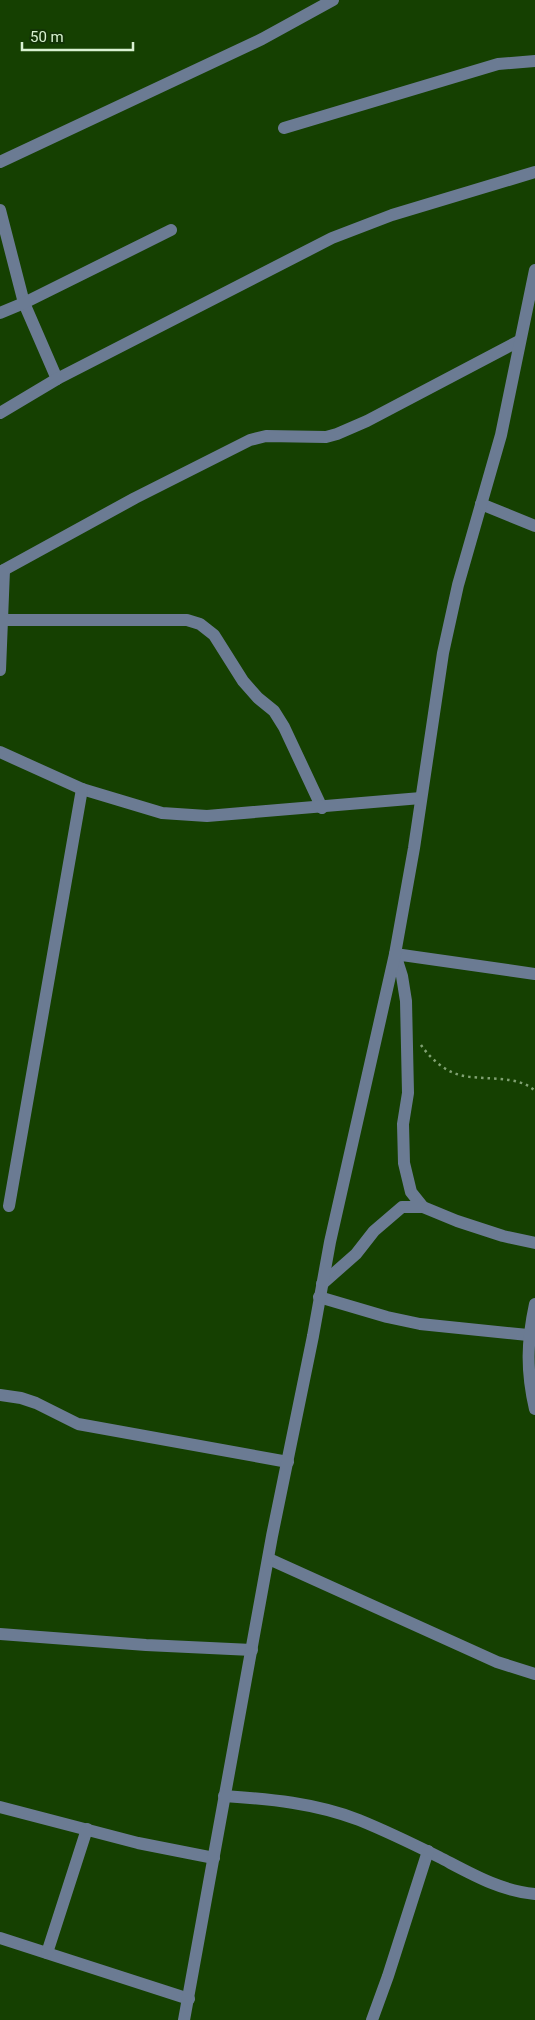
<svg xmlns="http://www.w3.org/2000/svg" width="535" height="2020" viewBox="0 0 535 2020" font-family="Roboto,sans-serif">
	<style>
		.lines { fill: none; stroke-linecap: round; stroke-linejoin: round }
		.path { stroke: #80a172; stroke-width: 2.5; stroke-dasharray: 2.5 4; stroke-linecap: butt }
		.minor { stroke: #6b7b93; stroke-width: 12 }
	</style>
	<rect width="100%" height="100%" fill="#154001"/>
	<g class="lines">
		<path class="path" d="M421 1045C430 1058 444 1071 460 1075 482 1081 518 1074 535 1091"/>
		<g class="minor">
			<path d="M284 128 498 64 535 61"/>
			<path d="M0 162 262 39 333 0"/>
			<path d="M0 210 24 303 57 379"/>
			<path d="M0 313 24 303 171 230"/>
			<path d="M0 413 57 379 332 238 392 215 535 172"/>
			<path d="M481 504 535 526"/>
			<path d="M0 572 135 498 250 440 266 436 326 437 337 434 367 421 519 341"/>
			<path d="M2 620H187L200 624 214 635 243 681 258 698 274 711 284 727 322 808"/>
			<path d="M0 670 4 570"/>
			<path d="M0 752 82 789 162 813 207 816 421 798"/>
			<path d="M535 974 395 954 402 976 406 1001 408 1093 403 1124 404 1163 411 1192 423 1207 457 1221 503 1236 535 1243"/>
			<path d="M9 1206 82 789"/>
			<path d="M322 1284 356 1254 374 1231 402 1207H423"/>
			<path d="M319 1297 387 1317 420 1324 528 1335"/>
			<path d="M535 1304C527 1341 526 1371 535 1409"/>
			<path d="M0 1395 21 1398 36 1403 78 1424 288 1462"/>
			<path d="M269 1559 497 1662 535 1674"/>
			<path d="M0 1634 146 1645 252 1650"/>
			<path d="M224 1796C270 1799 315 1803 359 1820 386 1831 413 1844 439 1857 470 1873 500 1891 535 1894"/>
			<path d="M0 1807 138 1843 214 1858"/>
			<path d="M0 1938 189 1999"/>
			<path d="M47 1953 87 1829"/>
			<path d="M184 2020 272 1536 313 1336 330 1242 395 954 414 848 443 653 458 585 501 435 535 270"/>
			<path d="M372 2020 388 1976 428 1851"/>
		</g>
	</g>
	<path d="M22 42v8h111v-8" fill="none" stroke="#d9f2d1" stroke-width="2.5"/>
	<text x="30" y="42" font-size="15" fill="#d9f2d1" stroke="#133406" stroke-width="4" paint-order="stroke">50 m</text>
</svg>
